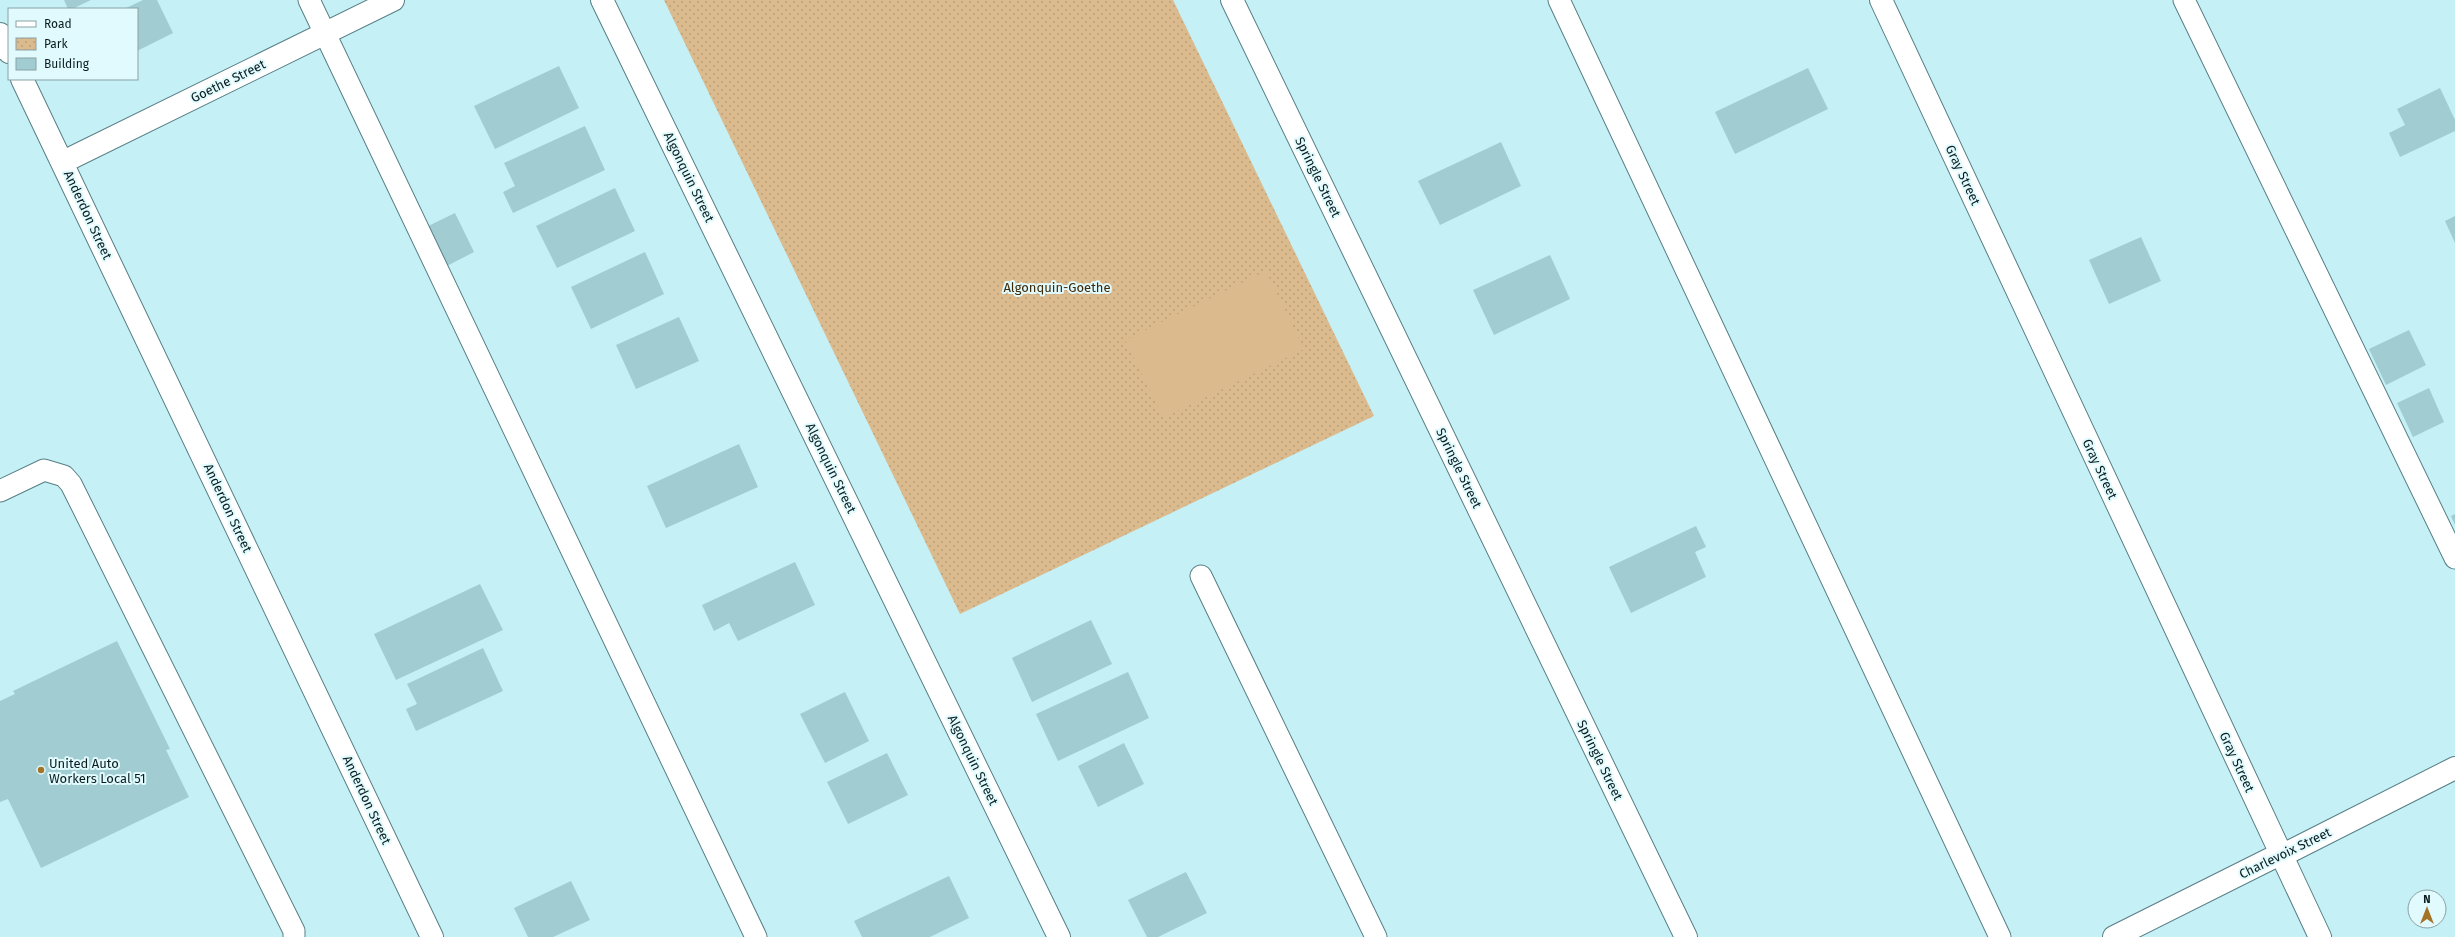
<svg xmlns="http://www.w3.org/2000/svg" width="2455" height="937" viewBox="0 0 2455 937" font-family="'Fira Sans',sans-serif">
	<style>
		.park { fill: url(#park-dots) }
		.garden { fill: #dbbb8e }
		.building { fill: #a1ccd2 }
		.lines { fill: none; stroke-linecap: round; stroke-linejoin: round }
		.service-casing { stroke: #577f85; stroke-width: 23 }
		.minor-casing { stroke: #577f85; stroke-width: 24 }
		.tertiary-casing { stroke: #577f85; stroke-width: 24 }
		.service { stroke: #fff; stroke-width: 21 }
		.minor { stroke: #fff; stroke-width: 22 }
		.tertiary { stroke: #fff; stroke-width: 22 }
		.poi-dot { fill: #a37428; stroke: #e0fafd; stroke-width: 1.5 }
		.labels { text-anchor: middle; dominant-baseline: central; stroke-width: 4; stroke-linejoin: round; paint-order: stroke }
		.street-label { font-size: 13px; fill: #0b1c1e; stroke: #e0fafd }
		.park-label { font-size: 13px; fill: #3f2907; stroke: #e0fafd }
		.poi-label { font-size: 13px; fill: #0b1c1e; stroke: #e0fafd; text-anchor: start }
	</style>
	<defs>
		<pattern id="park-dots" width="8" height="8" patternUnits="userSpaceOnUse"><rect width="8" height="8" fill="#dbbb8e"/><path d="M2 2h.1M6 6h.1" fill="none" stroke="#bba07a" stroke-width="1.8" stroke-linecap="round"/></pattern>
	</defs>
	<rect width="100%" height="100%" fill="#c4f0f6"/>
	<path class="park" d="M664 0H1173L1374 416 960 614Z"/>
	<path class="garden" d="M1266 271 1304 349 1163 418 1125 340Z"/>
	<g class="building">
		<path d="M64 0H91L72 9H68Z"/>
		<path d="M143 0H157L173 33 137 51V9H124Z"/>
		<path d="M559 66 579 108 495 149 474 106Z"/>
		<path d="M1808 68 1828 109 1735 154 1715 112Z"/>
		<path d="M2440 88 2455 120V131L2400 157 2389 133 2405 125 2397 109Z"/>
		<path d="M585 126 605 170 513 213 503 192 515 186 504 163Z"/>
		<path d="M1501 142 1521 186 1440 225 1418 181Z"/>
		<path d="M615 188 635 231 557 268 536 226Z"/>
		<path d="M455 213 474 252 441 269 422 229Z"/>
		<path d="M2455 216V243L2445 221Z"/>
		<path d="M2141 237 2161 281 2109 304 2089 260Z"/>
		<path d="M645 252 664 294 591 329 571 287Z"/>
		<path d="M1550 255 1570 299 1494 335 1473 290Z"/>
		<path d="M679 317 699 361 636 389 616 345Z"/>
		<path d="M2409 330 2426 365 2386 385 2369 349Z"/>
		<path d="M2429 388 2444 422 2413 437 2397 403Z"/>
		<path d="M739 444 758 487 666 528 647 486Z"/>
		<path d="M2455 514V525L2451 516Z"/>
		<path d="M1696 526 1706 547 1695 552 1706 577 1631 613 1609 567Z"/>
		<path d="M795 562 815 605 738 641 729 623 714 631 702 605Z"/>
		<path d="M480 584 503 630 396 680 374 634Z"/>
		<path d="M1091 620 1112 664 1032 702 1012 658Z"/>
		<path d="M117 641 170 749 166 750 189 797 41 868 8 799 0 802V701L15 694 13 691Z"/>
		<path d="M483 648 503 691 416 731 406 709 417 704 407 684Z"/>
		<path d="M1128 672 1149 718 1058 761 1036 714Z"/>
		<path d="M845 692 869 741 825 763 800 714Z"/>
		<path d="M1124 743 1144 784 1098 807 1078 766Z"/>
		<path d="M887 753 908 795 848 824 827 782Z"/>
		<path d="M1186 872 1207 913 1158 937H1147L1128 900Z"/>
		<path d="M949 876 969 918 930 937H862L854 921Z"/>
		<path d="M571 881 590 920 553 937H528L514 908Z"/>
	</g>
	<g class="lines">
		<g class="service-casing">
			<g id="service">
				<path d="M309 0 756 937"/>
				<path d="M1559 0 2000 937"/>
				<path d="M2184 0 2455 558"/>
				<path d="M0 491 44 470 64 476 71 484 294 931V937"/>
				<path d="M1201 576 1376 937"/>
			</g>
		</g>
		<g class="minor-casing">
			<g id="minor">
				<path d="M602 0 1059 937"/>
				<path d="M1232 0 1686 937"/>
				<path d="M1881 0 2320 937"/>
				<path d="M0 34 9 52"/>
				<path d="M22 79 432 937"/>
				<path d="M63 162 393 0"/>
			</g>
		</g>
		<g class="tertiary-casing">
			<path id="tertiary" d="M2114 937 2276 856H2281L2455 768"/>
		</g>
		<use href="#service" class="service"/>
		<use href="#minor" class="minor"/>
		<use href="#tertiary" class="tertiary"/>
	</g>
	<circle class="poi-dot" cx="41" cy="770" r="4"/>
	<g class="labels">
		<g class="street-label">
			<text transform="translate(228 81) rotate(-26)">Goethe Street</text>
			<text transform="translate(1963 175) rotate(65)">Gray Street</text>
			<text transform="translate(689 177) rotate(64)">Algonquin Street</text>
			<text transform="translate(1318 177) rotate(64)">Springle Street</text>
			<text transform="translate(88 215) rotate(65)">Anderdon Street</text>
			<text transform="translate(831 468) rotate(64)">Algonquin Street</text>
			<text transform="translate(1459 468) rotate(64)">Springle Street</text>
			<text transform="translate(2100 469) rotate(65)">Gray Street</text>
			<text transform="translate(228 508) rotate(65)">Anderdon Street</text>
			<text transform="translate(973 760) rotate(64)">Algonquin Street</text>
			<text transform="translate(1600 760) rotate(64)">Springle Street</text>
			<text transform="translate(2237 762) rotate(65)">Gray Street</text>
			<text transform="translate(367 800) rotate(65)">Anderdon Street</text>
			<text transform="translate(2285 853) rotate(-26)">Charlevoix Street</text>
		</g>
		<g class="park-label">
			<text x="1057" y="287">Algonquin-Goethe</text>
		</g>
		<g class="poi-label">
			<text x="49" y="763">United Auto<tspan x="49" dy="15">Workers Local 51</tspan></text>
		</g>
	</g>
	<rect x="8" y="8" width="130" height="72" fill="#e0fafd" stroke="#8ba1a4"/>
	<rect x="16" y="21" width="20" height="6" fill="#ffffff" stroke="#8ba1a4"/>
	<text x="44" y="28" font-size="12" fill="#0b1c1e">Road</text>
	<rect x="16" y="38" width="20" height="12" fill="url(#park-dots)" stroke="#8ba1a4"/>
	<text x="44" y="48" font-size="12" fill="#0b1c1e">Park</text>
	<rect x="16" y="58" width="20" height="12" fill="#a1ccd2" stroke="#8ba1a4"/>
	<text x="44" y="68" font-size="12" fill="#0b1c1e">Building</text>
	<g transform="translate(2427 909)"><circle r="19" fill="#e0fafd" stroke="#8ba1a4"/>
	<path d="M0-3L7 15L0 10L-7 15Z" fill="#a37428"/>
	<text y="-6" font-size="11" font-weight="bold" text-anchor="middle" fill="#0b1c1e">N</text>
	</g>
</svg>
